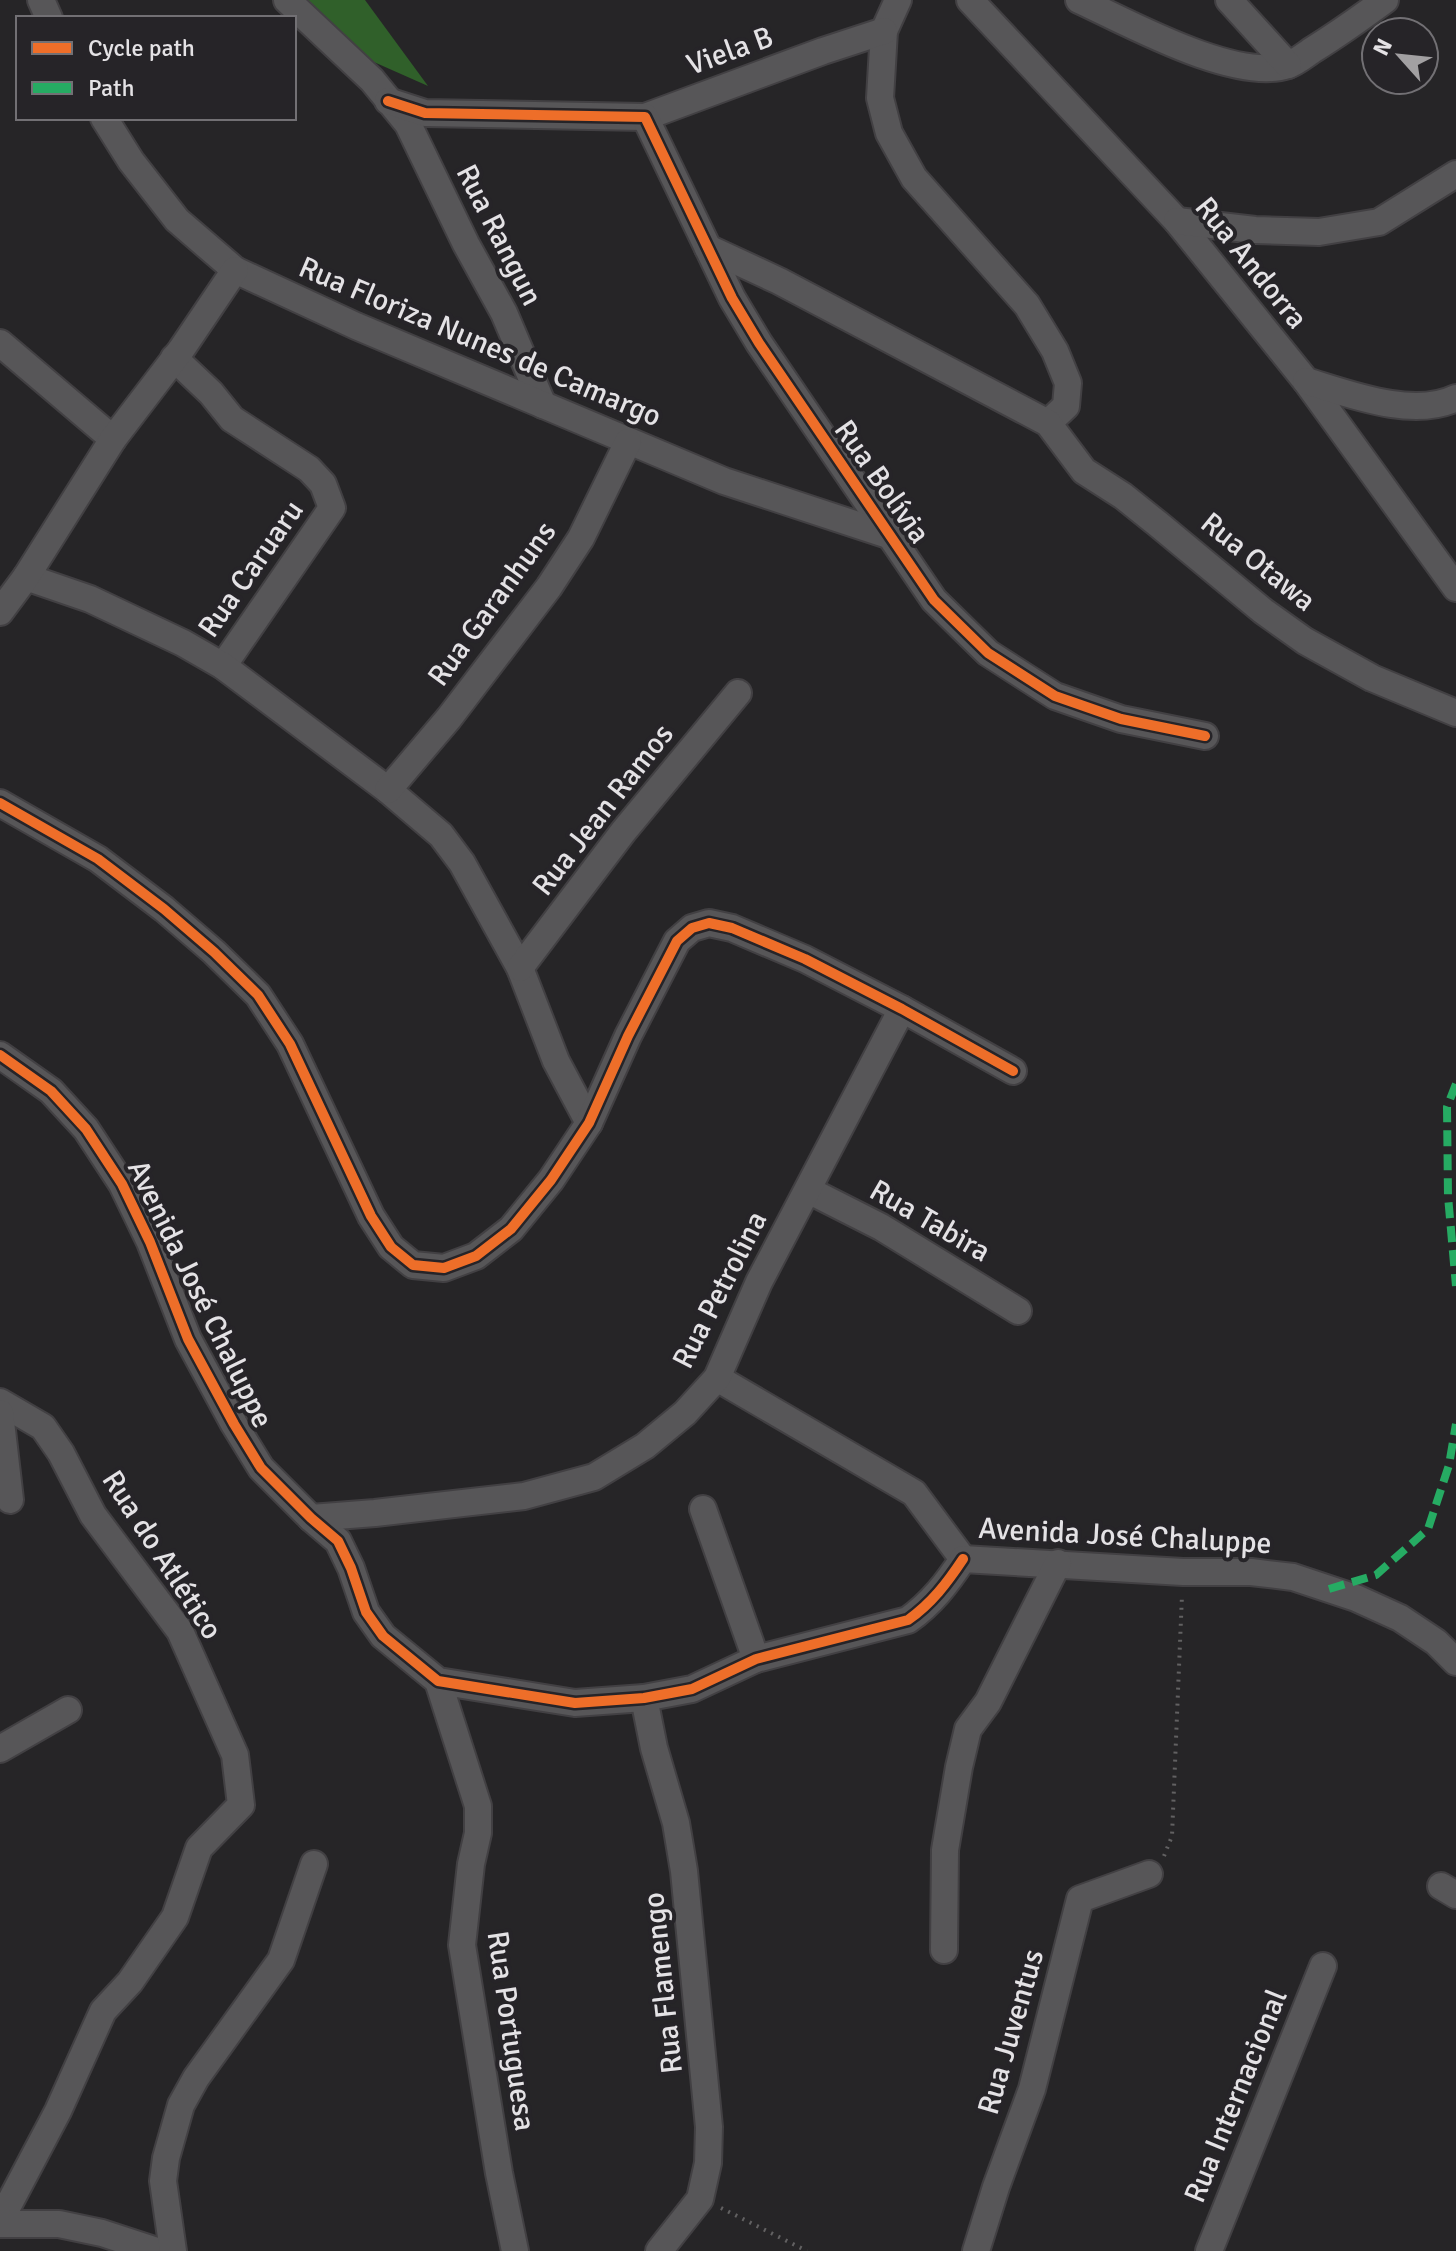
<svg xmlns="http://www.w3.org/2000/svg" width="1456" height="2251" viewBox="0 0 1456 2251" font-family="Signika,sans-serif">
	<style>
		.forest { fill: #30602a }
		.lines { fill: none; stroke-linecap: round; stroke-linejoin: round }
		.minor-casing { stroke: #424043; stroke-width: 30 }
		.path { stroke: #626162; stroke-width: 4; stroke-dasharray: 2 6; stroke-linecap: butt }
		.minor { stroke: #575658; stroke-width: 26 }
		.quiet { stroke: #26ab63; stroke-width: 8; stroke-dasharray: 16 8; stroke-linecap: butt }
		.cycleway-casing { stroke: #262428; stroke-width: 15 }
		.cycleway { stroke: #ee6e29; stroke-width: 10 }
		.labels { text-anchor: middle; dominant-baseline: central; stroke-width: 8; stroke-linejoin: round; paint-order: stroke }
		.street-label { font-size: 30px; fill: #e4e2e5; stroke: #262428 }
	</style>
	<rect width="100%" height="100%" fill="#262527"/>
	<path class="forest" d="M295 0H365L428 86 349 51Z"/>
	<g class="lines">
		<g class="minor-casing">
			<g id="minor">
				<path d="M41 0 49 18"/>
				<path d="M287 0 372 80 408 124 466 244 504 313 543 405"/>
				<path d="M898 0 884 31 880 98 889 133 914 178 1027 305 1055 351 1068 383 1066 406 1048 423"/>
				<path d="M970 0 1177 221 1306 381 1456 588"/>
				<path d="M1079 0C1127 22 1236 83 1288 65 1297 62 1306 54 1314 49 1338 34 1362 17 1385 0"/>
				<path d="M1229 0 1288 65"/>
				<path d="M388 101 425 113 645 117 823 51 884 31"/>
				<path d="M645 117 732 298 759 343 934 600 988 653 1055 696 1121 719 1205 736"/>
				<path d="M104 118 131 161 177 220 235 270 356 326 724 481 891 536"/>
				<path d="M1177 221 1255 230 1319 232 1379 222 1456 174"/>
				<path d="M708 248 779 281 1048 423 1084 471 1123 496 1158 524 1263 611 1305 641 1372 678 1456 713"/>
				<path d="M0 343 113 439"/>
				<path d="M174 358 211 393 232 419 309 469 323 484 332 508 223 666"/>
				<path d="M1306 381C1349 394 1413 419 1456 398"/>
				<path d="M26 577 90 599 183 643 223 666 388 790 441 835 462 863 520 968 556 1061 589 1123"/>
				<path d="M0 612 26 577 113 439 181 350 235 270"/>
				<path d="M388 790 449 718 549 587 581 538 628 442"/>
				<path d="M0 803 98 859 164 909 214 952 258 995 290 1044 371 1216 391 1247 413 1265 444 1268 476 1256 511 1229 551 1180 589 1123 628 1036 677 941 692 928 709 923 732 928 805 959 902 1009 1013 1071"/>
				<path d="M520 968 623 832 738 693"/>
				<path d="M0 1055 51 1091 86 1129 122 1184 150 1242 188 1339 234 1424 261 1468 311 1518 338 1541 351 1568 366 1612 383 1636 438 1681 575 1703 644 1698 692 1689 756 1659 908 1620C932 1603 947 1583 963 1559"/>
				<path d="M808 1190 881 1227 1018 1311"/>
				<path d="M717 1378 914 1493 963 1559"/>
				<path d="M0 1402 43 1427 61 1453 93 1515 180 1631 235 1755 241 1805 199 1848 175 1917 130 1982 103 2011 58 2111 0 2221"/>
				<path d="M0 1413 10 1500"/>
				<path d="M703 1509 756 1659"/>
				<path d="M311 1518 375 1513 524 1496 594 1477 645 1446 685 1413 717 1378 759 1282 902 1009"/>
				<path d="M963 1559 1183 1572H1251L1293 1577 1356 1598 1400 1618 1436 1642 1456 1662"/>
				<path d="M438 1681 478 1806V1833L471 1864 462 1945 499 2173 515 2251"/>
				<path d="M644 1698 654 1748 676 1823 684 1871 709 2127 708 2163 700 2199 659 2251"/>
				<path d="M0 1749 68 1710"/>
				<path d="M1441 1886 1456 1895"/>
				<path d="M944 1950 945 1850 959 1767 968 1729 988 1702 1058 1563"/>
				<path d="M0 2224H59L102 2233 157 2251"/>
				<path d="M173 2251 163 2181 166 2158 181 2105 196 2078 281 1960 314 1864"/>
				<path d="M976 2251 996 2187 1032 2089 1080 1899 1149 1874"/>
				<path d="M1209 2251 1323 1966"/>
			</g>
		</g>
		<g class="path">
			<path d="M1164 1856 1172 1836 1182 1595"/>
			<path d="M721 2208 807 2251"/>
		</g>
		<use href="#minor" class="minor"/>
		<g class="quiet">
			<path d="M1456 1084 1447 1107 1448 1196 1456 1286"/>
			<path d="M1329 1589 1376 1575 1428 1529 1449 1465 1456 1424"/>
		</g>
		<g class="cycleway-casing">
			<g id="cycleway">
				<path d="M388 101 425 113 645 117 732 298 759 343 934 600 988 653 1055 696 1121 719 1205 736"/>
				<path d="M0 803 98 859 164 909 214 952 258 995 290 1044 371 1216 391 1247 413 1265 444 1268 476 1256 511 1229 551 1180 589 1123 628 1036 677 941 692 928 709 923 732 928 805 959 902 1009 1013 1071"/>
				<path d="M0 1055 51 1091 86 1129 122 1184 150 1242 188 1339 234 1424 261 1468 311 1518 338 1541 351 1568 366 1612 383 1636 438 1681 575 1703 644 1698 692 1689 756 1659 908 1620C932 1603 947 1583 963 1559"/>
			</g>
		</g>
		<use href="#cycleway" class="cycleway"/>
	</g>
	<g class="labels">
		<g class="street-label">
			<text transform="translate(730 51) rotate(-20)">Viela B</text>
			<text transform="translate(499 235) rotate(63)">Rua Rangun</text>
			<text transform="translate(1251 263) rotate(51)">Rua Andorra</text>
			<text transform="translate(480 342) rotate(23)">Rua Floriza Nunes de Camargo</text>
			<text transform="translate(882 482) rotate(55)">Rua Bolívia</text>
			<text transform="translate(1258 562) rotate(39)">Rua Otawa</text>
			<text transform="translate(251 569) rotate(-55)">Rua Caruaru</text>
			<text transform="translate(492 604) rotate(-54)">Rua Garanhuns</text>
			<text transform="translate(603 810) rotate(-52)">Rua Jean Ramos</text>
			<text transform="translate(930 1221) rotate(30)">Rua Tabira</text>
			<text transform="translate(720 1290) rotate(-63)">Rua Petrolina</text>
			<text transform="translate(200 1294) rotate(64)">Avenida José Chaluppe</text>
			<text transform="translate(1125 1536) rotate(3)">Avenida José Chaluppe</text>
			<text transform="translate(162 1555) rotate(57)">Rua do Atlético</text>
			<text transform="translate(663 1983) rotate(-96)">Rua Flamengo</text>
			<text transform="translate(511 2031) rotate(82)">Rua Portuguesa</text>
			<text transform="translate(1011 2032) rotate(-74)">Rua Juventus</text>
			<text transform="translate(1236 2096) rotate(-68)">Rua Internacional</text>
		</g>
	</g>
	<rect x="16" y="16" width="280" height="104" fill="#262428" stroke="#727074" stroke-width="2"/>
	<rect x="32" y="42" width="40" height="12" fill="#ee6e29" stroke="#727074" stroke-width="2"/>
	<text x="88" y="56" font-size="24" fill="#e4e2e5">Cycle path</text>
	<rect x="32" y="82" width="40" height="12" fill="#26ab63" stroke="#727074" stroke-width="2"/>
	<text x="88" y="96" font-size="24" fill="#e4e2e5">Path</text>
	<g transform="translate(1400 56) rotate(297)"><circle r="38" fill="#262428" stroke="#727074" stroke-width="2"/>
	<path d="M0-6L14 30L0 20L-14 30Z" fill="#a2a0a2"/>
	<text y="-12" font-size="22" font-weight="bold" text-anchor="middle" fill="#e4e2e5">N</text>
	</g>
</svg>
